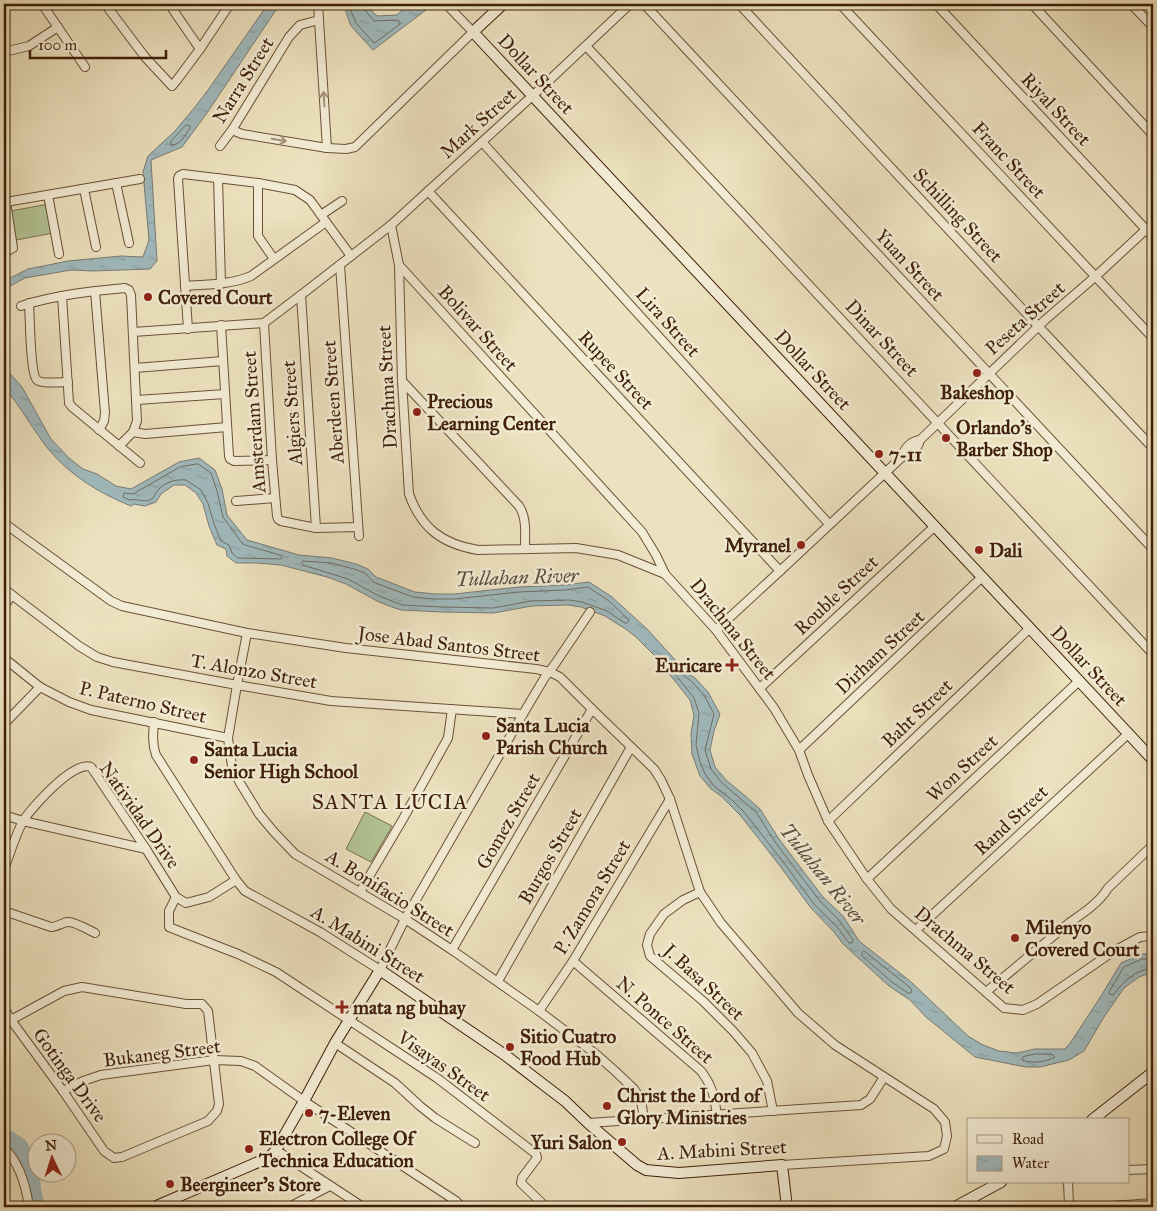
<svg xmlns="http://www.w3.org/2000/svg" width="1157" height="1211" viewBox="0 0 1157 1211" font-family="'IM FELL Great Primer',serif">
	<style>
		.grass { fill: #b3c496; stroke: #79724f }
		.water { fill: url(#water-ripples); stroke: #797c75 }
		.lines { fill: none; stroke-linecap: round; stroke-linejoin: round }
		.shore { stroke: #706c63; stroke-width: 1 }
		.river { stroke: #a0babe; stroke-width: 16 }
		.street-casing { stroke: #6a5036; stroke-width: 10 }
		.secondary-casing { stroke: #3f1f08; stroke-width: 12 }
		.street { stroke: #f3ecd5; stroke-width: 8 }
		.secondary { stroke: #f3ecd5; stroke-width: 10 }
		.oneway { stroke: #a29079 }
		.poi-dot { fill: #8f2418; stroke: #f3ecd5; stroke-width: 2 }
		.labels { text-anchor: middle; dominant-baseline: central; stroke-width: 5; stroke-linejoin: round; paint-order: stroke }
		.street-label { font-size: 19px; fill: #3f1f08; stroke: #f3ecd5 }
		.poi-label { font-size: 19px; font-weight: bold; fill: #3f1f08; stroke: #f3ecd5; text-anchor: start }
		.water-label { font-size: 20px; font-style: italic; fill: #5c4e3f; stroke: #f3ecd5 }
		.quarter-label { font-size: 21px; letter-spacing: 1px; fill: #3f1f08; stroke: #f3ecd5 }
	</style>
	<defs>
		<pattern id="water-ripples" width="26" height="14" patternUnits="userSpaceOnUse" patternTransform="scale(1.25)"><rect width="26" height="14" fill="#a0babe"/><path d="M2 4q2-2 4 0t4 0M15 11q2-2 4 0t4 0" fill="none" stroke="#8b9fa2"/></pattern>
	</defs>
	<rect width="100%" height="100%" fill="#ede2bf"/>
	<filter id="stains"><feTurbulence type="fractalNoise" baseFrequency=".004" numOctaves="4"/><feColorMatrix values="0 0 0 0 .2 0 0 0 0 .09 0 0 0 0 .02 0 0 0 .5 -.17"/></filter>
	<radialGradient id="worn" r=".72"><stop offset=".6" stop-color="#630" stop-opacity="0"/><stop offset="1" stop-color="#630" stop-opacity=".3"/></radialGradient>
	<g class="grass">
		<path d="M48 204 53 233 16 240 11 211Z"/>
		<path d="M365 812 392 826 371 862 346 849Z"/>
	</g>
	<g class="water">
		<path d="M268 4H280L207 113 182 147 151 160 157 261 150 269 93 271 71 270 25 278 12 285 4 292V282L6 280 28 269 68 261 121 256 143 257 149 240 143 172 148 156 175 131 195 107 208 90Z"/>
		<path d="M343 4H365L377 16 397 15 409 4H434L373 50 351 26Z"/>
		<path d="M4 367 22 387 51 439 69 458 83 469 97 474 116 486 131 489 179 462 199 458 215 470 222 489 227 515 247 540 299 555 332 558 356 564 368 569 376 577 415 592 435 594H454L519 587 564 585 589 582 612 597 647 629 687 673 695 678 708 692 720 714 714 731 710 750 715 767 726 780 743 794 760 809 779 839 794 859 823 897 843 916 859 941 910 981 968 1036 983 1045 999 1051 1017 1053 1035 1049H1065L1071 1042 1101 996 1121 963 1141 954H1153V972L1139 977 1124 988 1104 1017 1084 1051 1069 1060 1040 1067H1026L975 1057 926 1017 910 1000 889 986 843 944 834 932 811 908 780 866 740 815 721 796 711 789 700 776 692 754 691 734 694 715 690 700 655 656 636 637 627 630 605 616 581 607 568 605 532 606 494 613 442 612 401 610 389 606 377 601 346 584 327 577 281 565 257 563H236L227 556 226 549 217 545 209 526 203 504 196 493 185 485H174L161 494 156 502 145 506 134 504 131 506C99 493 71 476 49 450 33 430 21 407 4 387Z"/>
	</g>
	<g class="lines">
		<g class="shore">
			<path d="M348 4 356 23 374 43 376 42 400 24V22L398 20 374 21 363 8 362 4"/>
			<path d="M188 125 190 126V128C185 135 181 145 171 145V141L186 125Z"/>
			<path d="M198 464 211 473 217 491 223 517 242 543 245 545 280 555 282 557 281 559 238 558 232 553 229 545 221 541 214 524 208 503 201 490 186 480C175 479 165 482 157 491 157 491 153 498 153 498 146 504 137 498 129 500L123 497 124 493 133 494 180 467Z"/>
			<path d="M303 561 331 563 354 569 365 573 373 582 394 590 413 597 434 599H454L519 592 565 590 588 587 609 601 628 619 629 621 627 623H625L607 611 582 602 569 600 531 601 493 608 442 607 402 605 379 596 348 579 303 565 302 563Z"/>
			<path d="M677 670 692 682 704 695 714 714 705 750 711 769 722 783 756 812 775 842 790 862 820 901 839 920 853 940 852 943H849L838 928 814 904 784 863 744 812 732 800 714 786 705 774 700 762 696 745 699 713 694 698 675 674V671Z"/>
			<path d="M864 951 907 985 912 990 911 993H908L892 982 862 956V953Z"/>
			<path d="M1153 959H1142L1124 967 1109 992 1110 994 1113 995C1124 981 1135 970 1153 968"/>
			<path d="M1035 1054H1052L1055 1057C1047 1062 1031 1064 1022 1060L1023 1057Z"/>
		</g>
		<path class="river" d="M4 1136 20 1146 32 1171 33 1190 37 1207"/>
		<g class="street-casing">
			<g id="street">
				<path d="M42 4 85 67"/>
				<path d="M105 4 145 57 172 86 177 80 200 49 230 4"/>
				<path d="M169 4 200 49"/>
				<path d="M318 4 327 148"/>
				<path d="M644 4 1153 549"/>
				<path d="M739 4 1039 327 1153 448"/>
				<path d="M840 4 1153 338"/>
				<path d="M936 4 1153 237"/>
				<path d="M1032 4 1153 135"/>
				<path d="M1131 4 1153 27"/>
				<path d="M586 46 1153 654"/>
				<path d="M4 52 29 46 58 27"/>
				<path d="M232 130 242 134 327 148 346 149 355 147 473 32 446 4"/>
				<path d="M482 142 829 524"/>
				<path d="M220 146 232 130 289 37 300 25 319 20"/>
				<path d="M218 178 221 284"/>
				<path d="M116 183 129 243"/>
				<path d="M258 183V236L274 259"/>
				<path d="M84 189 96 247"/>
				<path d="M428 191 574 349 780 571"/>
				<path d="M48 195 59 254"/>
				<path d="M4 200 6 202 140 179"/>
				<path d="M321 215 342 201"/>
				<path d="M391 225 399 265 402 381 409 494C421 528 442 544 478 550L576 548 618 555 665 574 716 630 774 708 799 750 808 775 828 821 867 879 891 909 1004 1008 1023 1010 1037 1004 1114 951 1140 937 1153 936"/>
				<path d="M4 253 13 248 6 202"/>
				<path d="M340 265 359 536"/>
				<path d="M399 265 642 532 656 555 665 574"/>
				<path d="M185 286C207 284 230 285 251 276L326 222"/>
				<path d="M95 291 105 413 104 421 99 430"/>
				<path d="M301 295 316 528"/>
				<path d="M62 296 69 403 72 407 140 463"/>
				<path d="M29 303C30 316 30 374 37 380 41 384 61 382 68 382"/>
				<path d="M21 306C55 295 91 291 125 288L129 290 131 295 137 421 133 432 119 446"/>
				<path d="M264 323 272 460 277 516 278 519 281 521 316 528 358 527"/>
				<path d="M221 325 229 456 230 459 234 461 272 460"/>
				<path d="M188 329 178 179 179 176 183 174 258 183 295 190 310 200 351 256"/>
				<path d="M133 332 264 323 301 295 391 225 541 88 630 4"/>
				<path d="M135 368 223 361"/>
				<path d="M402 381 519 506C527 518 525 534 525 548"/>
				<path d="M137 400 225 394"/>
				<path d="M133 432 145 434 227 427"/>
				<path d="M902 457C911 455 918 449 920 440L1045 320 1096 276 1153 223"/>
				<path d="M236 501 275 498"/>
				<path d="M4 523 111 601 122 606 247 633 346 648 536 669 550 672 560 677 592 709 654 769 661 780 670 799 700 892 721 923 798 1013 835 1045 934 1109 945 1122 947 1136 944 1149 929 1156 782 1165"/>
				<path d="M4 589 79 646 97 657 113 662 237 685 331 701 523 714"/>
				<path d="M4 606 12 595"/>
				<path d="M716 630 780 571 902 457C904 448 911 441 920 440"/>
				<path d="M247 633 237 685 228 738 232 766 240 783 259 814 274 832 295 854 405 919 452 950 539 1011 597 1055 615 1071 634 1089 638 1095 642 1106 644 1120"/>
				<path d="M4 658 40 687 69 702 91 710 228 738"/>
				<path d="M760 688 935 526"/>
				<path d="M154 722C153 734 152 744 156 755L236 880 245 891 320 932 380 970 405 919 523 714 545 677 555 664 590 612"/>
				<path d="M4 724 40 687"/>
				<path d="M799 750 982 577"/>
				<path d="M4 815 23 821 146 849"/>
				<path d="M828 821 1030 628"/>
				<path d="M4 869C10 854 15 836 23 821 32 807 74 760 91 767L146 849 176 897 186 903 209 897 236 880"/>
				<path d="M867 879 1079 681"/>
				<path d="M360 892 403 819 448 738 452 709"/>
				<path d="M700 892 683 900 664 914 650 934 647 945 650 956 703 1001 733 1031 752 1053 767 1081 773 1111"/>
				<path d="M176 897 169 911V927L184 933 238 954 276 972 437 1078 536 1154 537 1158 522 1178 521 1183 546 1207"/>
				<path d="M4 911 51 927C57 927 62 923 67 922 74 921 89 930 95 933"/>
				<path d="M916 930 1128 734"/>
				<path d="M452 950 592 709"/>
				<path d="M573 961 701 1071C713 1087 714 1096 717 1115"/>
				<path d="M498 981 631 747"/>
				<path d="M986 992 1069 923C1082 914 1100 902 1108 888L1153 845"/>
				<path d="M4 1008 11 1020 63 1091 104 1151 114 1158 122 1157 208 1121 217 1111 219 1104 208 1011 202 1004H186L82 987 64 991 11 1020"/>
				<path d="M539 1011 573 961 670 799"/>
				<path d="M335 1043 395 1083 420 1106 435 1118 475 1143"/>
				<path d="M63 1091 83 1081 101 1075 214 1060 241 1061 255 1066 304 1101 456 1201 462 1207"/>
				<path d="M1152 1095 1153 1107"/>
				<path d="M588 1123 861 1105 870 1099 884 1077"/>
				<path d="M4 1148C20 1163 26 1186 29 1207"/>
				<path d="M276 1150 363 1207"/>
				<path d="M1128 1170 1153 1169"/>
				<path d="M1068 1182 1069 1205 1070 1207"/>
				<path d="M289 1207 330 1186"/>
				<path d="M1098 1207 1153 1203"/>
			</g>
		</g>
		<g class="secondary-casing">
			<g id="secondary">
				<path d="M503 4 473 32 1153 760"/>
				<path d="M1092 1120 1153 1072"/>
				<path d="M154 1207 270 1157 276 1150 304 1101 335 1043 380 970 505 1055 544 1085 565 1101 588 1123 637 1165 646 1170 679 1173 782 1165 787 1207"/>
				<path d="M955 1207 1001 1182"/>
			</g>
		</g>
		<use href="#street" class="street"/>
		<use href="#secondary" class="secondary"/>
	</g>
	<defs><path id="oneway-shaft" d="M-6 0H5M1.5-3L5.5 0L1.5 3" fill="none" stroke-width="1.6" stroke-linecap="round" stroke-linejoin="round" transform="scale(1.25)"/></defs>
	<g class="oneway">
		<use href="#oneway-shaft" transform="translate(324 99) rotate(-94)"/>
		<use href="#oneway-shaft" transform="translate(279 140) rotate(9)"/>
	</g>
	<g class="poi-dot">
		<circle cx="148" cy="297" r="5"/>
		<circle cx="977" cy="373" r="5"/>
		<circle cx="417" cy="412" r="5"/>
		<circle cx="946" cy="438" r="5"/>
		<circle cx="879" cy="454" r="5"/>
		<circle cx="801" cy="545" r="5"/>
		<circle cx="979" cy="550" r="5"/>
		<path d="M729.5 657.5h5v5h5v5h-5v5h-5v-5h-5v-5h5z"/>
		<circle cx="486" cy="736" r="5"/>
		<circle cx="194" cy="760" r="5"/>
		<circle cx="1015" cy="938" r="5"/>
		<path d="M339.5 999.5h5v5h5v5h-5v5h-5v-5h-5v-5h5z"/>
		<circle cx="510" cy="1047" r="5"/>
		<circle cx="607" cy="1106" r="5"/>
		<circle cx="309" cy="1113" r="5"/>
		<circle cx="622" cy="1142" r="5"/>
		<circle cx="249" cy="1149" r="5"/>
		<circle cx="170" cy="1184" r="5"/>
	</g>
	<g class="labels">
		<g class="street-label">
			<text transform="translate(536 74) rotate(47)">Dollar Street</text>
			<text transform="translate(243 80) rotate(-58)">Narra Street</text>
			<text transform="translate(1056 109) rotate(47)">Riyal Street</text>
			<text transform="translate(478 123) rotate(-42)">Mark Street</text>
			<text transform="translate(1009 160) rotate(47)">Franc Street</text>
			<text transform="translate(958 215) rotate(47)">Schilling Street</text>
			<text transform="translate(910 265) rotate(47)">Yuan Street</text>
			<text transform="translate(1025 318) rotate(-42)">Peseta Street</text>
			<text transform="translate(668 322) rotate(48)">Lira Street</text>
			<text transform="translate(478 328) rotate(48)">Bolivar Street</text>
			<text transform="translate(882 338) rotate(47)">Dinar Street</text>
			<text transform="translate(616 370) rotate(47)">Rupee Street</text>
			<text transform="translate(813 370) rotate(47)">Dollar Street</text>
			<text transform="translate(387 387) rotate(-93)">Drachma Street</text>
			<text transform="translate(333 402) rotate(-94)">Aberdeen Street</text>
			<text transform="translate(292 413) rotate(-94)">Algiers Street</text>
			<text transform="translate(254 422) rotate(-94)">Amsterdam Street</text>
			<text transform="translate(836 595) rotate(-43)">Rouble Street</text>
			<text transform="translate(733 629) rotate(51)">Drachma Street</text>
			<text transform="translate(449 644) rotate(7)">Jose Abad Santos Street</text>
			<text transform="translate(880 652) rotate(-43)">Dirham Street</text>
			<text transform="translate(1089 666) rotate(47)">Dollar Street</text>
			<text transform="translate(254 671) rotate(10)">T. Alonzo Street</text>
			<text transform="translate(143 702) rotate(13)">P. Paterno Street</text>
			<text transform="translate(917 713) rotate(-44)">Baht Street</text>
			<text transform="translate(962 768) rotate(-43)">Won Street</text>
			<text transform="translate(140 815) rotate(55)">Natividad Drive</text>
			<text transform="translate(1011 820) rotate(-43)">Rand Street</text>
			<text transform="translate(508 821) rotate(-60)">Gomez Street</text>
			<text transform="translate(550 856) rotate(-60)">Burgos Street</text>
			<text transform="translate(390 893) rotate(32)">A. Bonifacio Street</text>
			<text transform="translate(592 897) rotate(-59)">P. Zamora Street</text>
			<text transform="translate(368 944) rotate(32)">A. Mabini Street</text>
			<text transform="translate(965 950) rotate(40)">Drachma Street</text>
			<text transform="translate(704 982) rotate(43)">J. Basa Street</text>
			<text transform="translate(665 1020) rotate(41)">N. Ponce Street</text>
			<text transform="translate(162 1053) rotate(-7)">Bukaneg Street</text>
			<text transform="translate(444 1066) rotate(35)">Visayas Street</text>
			<text transform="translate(70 1075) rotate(54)">Gotinga Drive</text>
			<text transform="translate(722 1150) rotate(-3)">A. Mabini Street</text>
		</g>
		<g class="poi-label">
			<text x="158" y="297">Covered Court</text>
			<text x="977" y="392" text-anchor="middle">Bakeshop</text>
			<text x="427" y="401">Precious<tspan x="427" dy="22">Learning Center</tspan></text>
			<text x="956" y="427">Orlando's<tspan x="956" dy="22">Barber Shop</tspan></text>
			<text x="889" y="454">7-11</text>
			<text x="791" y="545" text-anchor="end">Myranel</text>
			<text x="989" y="550">Dali</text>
			<text x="722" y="665" text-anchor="end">Euricare</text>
			<text x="496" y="725">Santa Lucia<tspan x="496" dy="22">Parish Church</tspan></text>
			<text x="204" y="749">Santa Lucia<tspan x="204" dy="22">Senior High School</tspan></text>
			<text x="1025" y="927">Milenyo<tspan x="1025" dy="22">Covered Court</tspan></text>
			<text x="353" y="1007">mata ng buhay</text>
			<text x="520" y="1036">Sitio Cuatro<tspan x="520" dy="22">Food Hub</tspan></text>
			<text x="617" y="1095">Christ the Lord of<tspan x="617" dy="22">Glory Ministries</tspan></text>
			<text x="319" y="1113">7-Eleven</text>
			<text x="259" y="1138">Electron College Of<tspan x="259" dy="22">Technica Education</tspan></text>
			<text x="612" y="1142" text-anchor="end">Yuri Salon</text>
			<text x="180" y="1184">Beergineer’s Store</text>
		</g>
		<g class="water-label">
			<text transform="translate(517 577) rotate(-2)">Tullahan River</text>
			<text transform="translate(823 874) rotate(51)">Tullahan River</text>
		</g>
		<g class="quarter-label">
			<text x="390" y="802">SANTA LUCIA</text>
		</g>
	</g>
	<rect width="1157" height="1211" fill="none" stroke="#ede2bf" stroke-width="20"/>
	<rect x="5" y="5" width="1147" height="1201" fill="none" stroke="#3f1f08" stroke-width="2.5"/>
	<rect x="10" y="10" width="1137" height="1191" fill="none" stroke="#3f1f08"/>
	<rect x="967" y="1118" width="162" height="65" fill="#f3ecd5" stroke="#ab9a83"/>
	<rect x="977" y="1135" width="25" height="8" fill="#f3ecd5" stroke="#ab9a83"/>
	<text x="1012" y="1144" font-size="15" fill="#3f1f08">Road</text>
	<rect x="977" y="1156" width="25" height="15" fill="url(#water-ripples)" stroke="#ab9a83"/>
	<text x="1012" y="1168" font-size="15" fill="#3f1f08">Water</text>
	<g transform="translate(52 1158) rotate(356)"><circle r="24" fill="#f3ecd5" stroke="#ab9a83"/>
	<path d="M0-4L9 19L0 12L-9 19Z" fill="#8f2418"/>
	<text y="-8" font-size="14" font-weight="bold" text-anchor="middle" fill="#3f1f08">N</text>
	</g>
	<path d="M30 50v8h136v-8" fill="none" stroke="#3f1f08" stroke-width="2.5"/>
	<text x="38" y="50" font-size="15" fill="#3f1f08" stroke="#f3ecd5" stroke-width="4" paint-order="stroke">100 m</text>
	<rect width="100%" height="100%" filter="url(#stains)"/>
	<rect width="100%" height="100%" fill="url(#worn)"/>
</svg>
